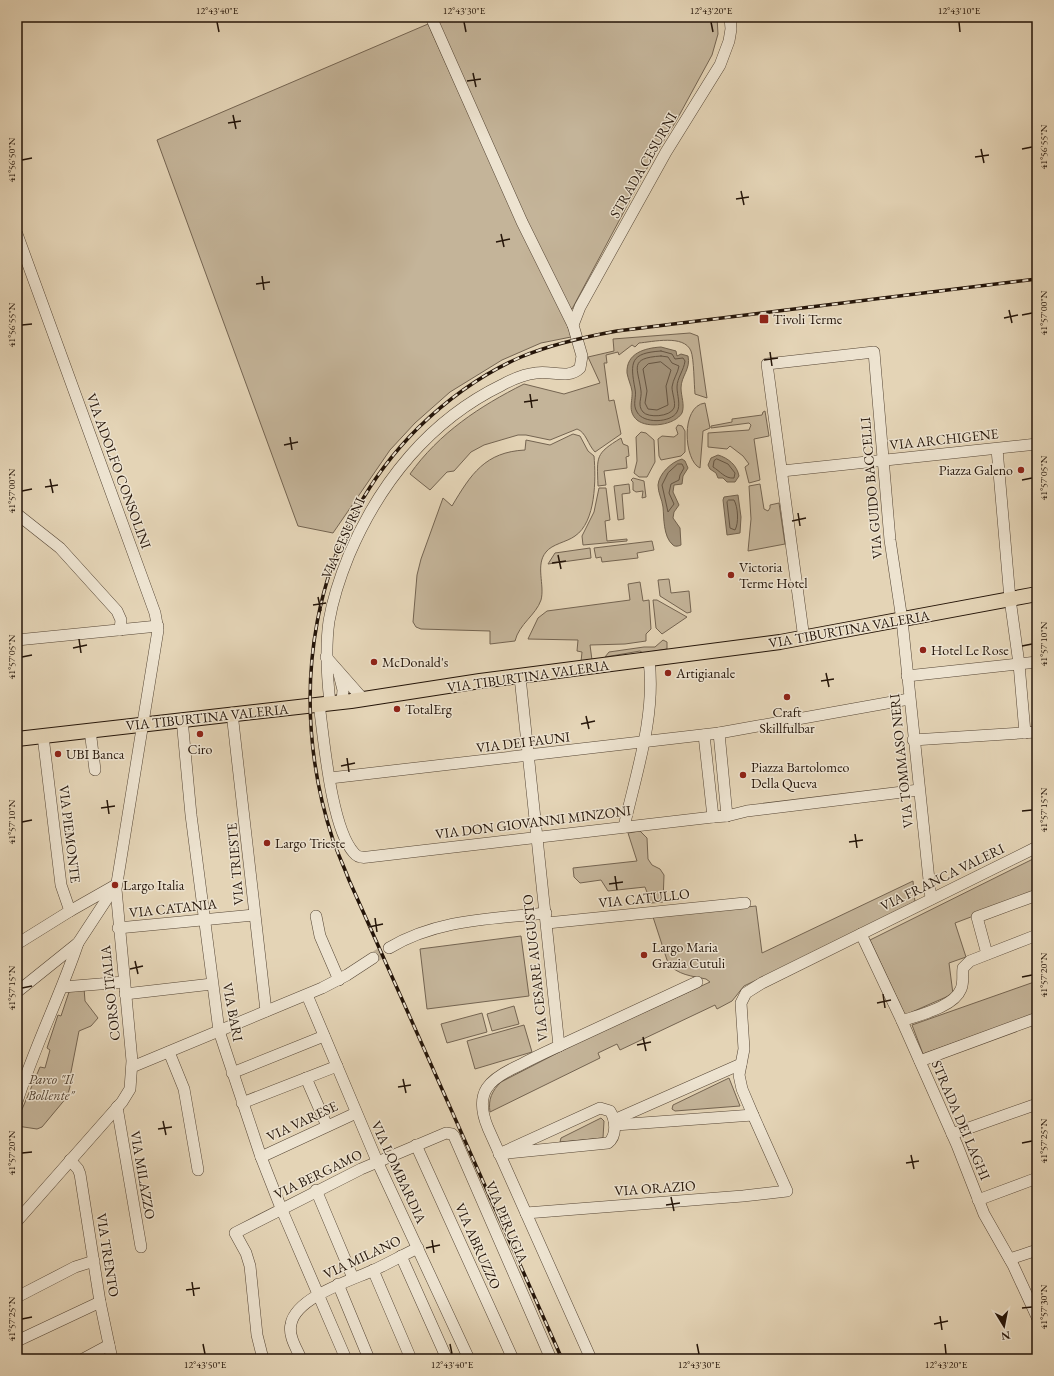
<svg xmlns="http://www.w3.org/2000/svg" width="1054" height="1376" viewBox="0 0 1054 1376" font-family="'EB Garamond',serif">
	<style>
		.green { fill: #c4b499; stroke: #746451 }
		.water { fill: #a3937b; stroke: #71614d }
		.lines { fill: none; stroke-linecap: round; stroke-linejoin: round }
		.shore { stroke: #645442; stroke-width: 1 }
		.minor-tunnel { stroke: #beae93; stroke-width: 11; stroke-dasharray: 11 5.5; stroke-linecap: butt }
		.minor-casing { stroke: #554534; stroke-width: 12 }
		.major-casing { stroke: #251509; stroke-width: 16 }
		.minor { stroke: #ede3d0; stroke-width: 11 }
		.major { stroke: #e4d4b6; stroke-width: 14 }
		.rail-casing { stroke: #251509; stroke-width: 3.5 }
		.rail { stroke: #ede3d0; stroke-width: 2; stroke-dasharray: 6; stroke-linecap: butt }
		.ticks { fill: none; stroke: #251509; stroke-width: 1.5 }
		.poi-dot { fill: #8f2418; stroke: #ede3d0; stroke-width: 1.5 }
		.labels { text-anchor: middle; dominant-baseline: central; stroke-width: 3; stroke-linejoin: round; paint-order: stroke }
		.street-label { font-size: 14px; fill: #251509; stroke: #ede3d0 }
		.poi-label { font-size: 14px; fill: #251509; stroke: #ede3d0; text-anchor: start }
		.park-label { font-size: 14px; font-style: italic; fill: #554534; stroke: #ede3d0 }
		.neatline { fill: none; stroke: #251509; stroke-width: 1.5 }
		.ticks-label { font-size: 10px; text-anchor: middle; fill: #251509 }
	</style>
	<rect width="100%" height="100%" fill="#e4d4b6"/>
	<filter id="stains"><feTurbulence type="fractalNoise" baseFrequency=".005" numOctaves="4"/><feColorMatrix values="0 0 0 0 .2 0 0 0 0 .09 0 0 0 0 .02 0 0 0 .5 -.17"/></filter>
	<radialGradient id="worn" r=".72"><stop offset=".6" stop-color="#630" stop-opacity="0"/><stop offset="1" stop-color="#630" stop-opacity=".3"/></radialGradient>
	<g class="green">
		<path d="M435 17H717L718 34 712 55 675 123 652 159 572 309 566 305 519 205Z"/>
		<path d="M428 24 497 177 568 326 571 337 541 343 502 360 450 392 415 423 390 450 333 533 298 526 157 140Z"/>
		<path d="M690 333 698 336 707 398 695 394C694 384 694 359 691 351 684 334 652 342 639 343L635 347 632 345 619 355 618 352 606 355 607 363H604L609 401 614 400 621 434 595 452C588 445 586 432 577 429L550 440 526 435H518L484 445 471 452 454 471 447 472 430 490 410 474C439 433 480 406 524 384L564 394 600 383 588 357 614 351 613 339Z"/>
		<path d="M705 403 710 428 703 431 700 468C684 461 680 406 705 403Z"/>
		<path d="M765 411 769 436 754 439 760 480 749 483 745 467 749 464 743 456 730 446 727 449 708 447V433L749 430 751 425 749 423 711 428V426L732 422V419L762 415 763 412Z"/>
		<path d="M678 425 682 426 685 431V452L681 456 661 460 659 456 658 439 662 436 674 437 678 434 676 428Z"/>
		<path d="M641 432 646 433 654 440 655 462 647 477H639L634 473 637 461 636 437Z"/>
		<path d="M573 434 580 436 588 451 594 456C596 479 596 522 575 536 567 542 552 544 546 552 535 565 545 585 541 600 536 615 519 624 515 641L490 644V631L421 629 416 627 413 622 417 575 421 559 443 498 452 506C471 474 485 452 525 450L526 440 550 445Z"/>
		<path d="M621 438 623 444 628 446 629 456 626 457 627 468 604 471 606 485 598 486C597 456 595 454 621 438Z"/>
		<path d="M633 478 644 481 646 497 642 498 643 491 636 492 633 490V482L631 480Z"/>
		<path d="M629 484 630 493 622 494 624 519 618 520 614 486Z"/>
		<path d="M760 484 764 509 768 511 770 508V505L779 503 785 544 748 551 751 519 749 486Z"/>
		<path d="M599 488H606L610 520 605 521 607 541 627 539V541L583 545 582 536 594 512Z"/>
		<path d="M652 541 654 550 637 553 638 558 602 562 601 557 596 558 594 548Z"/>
		<path d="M590 548 591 558 548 564 555 553Z"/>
		<path d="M669 579 671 593 689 591 691 612 687 613 660 596 658 580Z"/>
		<path d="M640 582 643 601 649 600 651 629 646 634V641L625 644 590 645 592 660 581 662 582 652 577 651 578 640 528 639 538 618 547 611 630 600 628 584Z"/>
		<path d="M653 600H657L687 617 662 634 656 628Z"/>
		<path d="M663 640 667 642V649L643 653 640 651 605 657 609 652 644 647H655Z"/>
		<path d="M640 831 647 838 648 859 652 865 660 869 664 875 663 902 651 903 645 887 608 891 601 880 580 883 574 877 573 868 637 861 628 833Z"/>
		<path d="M1037 857V892L955 923 966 957 949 963 953 994 905 1015 870 940Z"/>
		<path d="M913 881 915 903 744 986 732 1001 717 1009 715 1005 620 1050 617 1044 598 1053 600 1058 490 1112C488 1099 492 1091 501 1082L573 1045 710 982 706 979C692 976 677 975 668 963L653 917 756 906 762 953Z"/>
		<path d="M521 936 529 996 427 1009 420 949Z"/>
		<path d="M1037 981V1013L923 1054 912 1025Z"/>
		<path d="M84 988 85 1001 98 1018 91 1026 79 1031 70 1077V1087L67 1097 42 1127 37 1129 17 1126V1121L40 1067 45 1068 50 1050 47 1048 58 1015 61 1016 70 989Z"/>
		<path d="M514 1006 519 1024 492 1031 487 1014Z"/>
		<path d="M482 1013 487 1032 447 1043 441 1024Z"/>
		<path d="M524 1025 532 1052 475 1069 467 1041Z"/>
		<path d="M729 1078 740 1106 675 1111 672 1109 673 1105Z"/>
		<path d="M601 1118 604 1121 603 1138 560 1142 561 1138Z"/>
	</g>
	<g class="water">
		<path d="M661 347 676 351 677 356 681 354 688 356C691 369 681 376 681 388 681 396 685 405 682 413 675 425 648 429 637 420 627 411 633 401 632 391 631 385 628 379 627 373 626 353 645 348 661 347Z"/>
		<path d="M718 455C728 458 737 465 739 476L735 482H727L723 478H718L716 473 710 469 708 465 711 458Z"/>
		<path d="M682 459 685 461 688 468 683 476 682 484 674 485 673 492 679 505 674 512 673 518 680 528 681 545C679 546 675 547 673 545 663 537 664 517 663 507 662 499 658 493 658 485 659 474 671 462 682 459Z"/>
		<path d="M738 495 741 517 740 533 727 535 723 500 724 497Z"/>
	</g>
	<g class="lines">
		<g class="shore">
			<path d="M661 351 672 354 675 359 683 358 685 361C684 370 677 378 677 387 677 395 681 405 677 412 671 423 643 424 637 412 632 404 637 397 635 389 630 362 630 353 661 351Z"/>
			<path d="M661 356 668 357 672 363 679 366C678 373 673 379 672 387 672 393 676 403 674 408 670 417 648 418 643 412 637 405 642 398 641 391 638 368 628 358 661 356Z"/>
			<path d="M661 362 671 370 666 386 668 405 657 410 648 409 645 403 647 391 643 369 648 364Z"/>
			<path d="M717 459 728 464 735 473 734 478C725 479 720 471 713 467L714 461Z"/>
			<path d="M678 464H682L684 468 680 475 679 480 671 484 669 493 674 504 668 512 662 485 668 473Z"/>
			<path d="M729 500H734C738 507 739 523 735 530L730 528 727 502Z"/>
		</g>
		<path class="minor-tunnel" d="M373 958 389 948"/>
		<g class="minor-casing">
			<g id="minor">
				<path d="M431 17 522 222 573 325"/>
				<path d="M17 234 155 613 158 630 116 889 132 1061 130 1089 122 1102 17 1221"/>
				<path d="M997 449 1010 599 1019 664 1025 733"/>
				<path d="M782 471 1037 444"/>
				<path d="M17 514 60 548 117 611 121 620 120 630"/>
				<path d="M804 639 767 364 874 352 890 540 902 620 931 899"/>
				<path d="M17 640 158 626"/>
				<path d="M326 657 363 699"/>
				<path d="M339 674 343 690 342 702"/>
				<path d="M907 676 1037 662"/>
				<path d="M520 677 559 1046C546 1052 533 1058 520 1065 489 1079 473 1092 488 1128L591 1359"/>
				<path d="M330 703C327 676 325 649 329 621 333 598 340 577 349 555 380 482 430 420 502 385 513 379 524 374 536 373 551 370 568 380 580 368L582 356 573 325 580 307 666 152 720 65 729 41 731 29 730 17"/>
				<path d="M319 704C324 739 331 828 354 853 357 857 362 858 368 857L713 817"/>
				<path d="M232 713 266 1011"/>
				<path d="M182 719 191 815 219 1031 261 1157 281 1208 346 1359"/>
				<path d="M90 730 95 770"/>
				<path d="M704 735 713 817 727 816 719 733"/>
				<path d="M43 736 61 885 70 911"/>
				<path d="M913 740 1037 732"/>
				<path d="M330 778 719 733 909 699"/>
				<path d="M727 816 747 811 919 790"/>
				<path d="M624 827C636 773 656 716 649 660"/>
				<path d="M316 916 320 936 339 980"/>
				<path d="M547 923 745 903"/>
				<path d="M118 928 254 915"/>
				<path d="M861 934 902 1021 957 1145 984 1214 1013 1265 1037 1317"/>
				<path d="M17 944 70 911 114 886"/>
				<path d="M389 948C437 919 492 919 546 913"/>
				<path d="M987 954 977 917 1037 895"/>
				<path d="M63 987 124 982"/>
				<path d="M17 992 78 943 116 885"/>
				<path d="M125 994 212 984"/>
				<path d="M307 995 377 1161 469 1359"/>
				<path d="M902 1021C919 1015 954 1007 961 989 964 982 962 975 963 968L970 961 1037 935"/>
				<path d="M559 1046 697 982"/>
				<path d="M169 1052 184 1089 198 1170"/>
				<path d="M920 1061 1037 1018"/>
				<path d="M132 1067 322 988 347 975 373 958"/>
				<path d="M232 1073 324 1036"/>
				<path d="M306 1078 327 1126"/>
				<path d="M17 1102C34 1047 60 997 78 943"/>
				<path d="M242 1103 337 1066"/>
				<path d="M117 1107 141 1247"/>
				<path d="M600 1108 610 1111C616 1120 617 1136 608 1143L499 1154Z"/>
				<path d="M614 1120 741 1064"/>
				<path d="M615 1125 753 1115"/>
				<path d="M952 1134 1037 1104"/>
				<path d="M416 1145 513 1359"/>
				<path d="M261 1157 356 1113"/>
				<path d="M70 1160 78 1169 80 1174 100 1302 112 1359"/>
				<path d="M316 1190 353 1278"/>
				<path d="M978 1200 1037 1178"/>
				<path d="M526 1213 743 1196 787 1191 753 1115 742 1089 739 1075 744 1049 741 1003 746 993 762 983 1037 847"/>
				<path d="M401 1256 447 1359"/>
				<path d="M1010 1259 1037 1250"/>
				<path d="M373 1270 411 1359"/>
				<path d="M338 1284 369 1359"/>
				<path d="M17 1297 75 1267 94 1261"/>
				<path d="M17 1341 100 1302"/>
				<path d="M83 1359 109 1345"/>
				<path d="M263 1359 257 1335 250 1266 246 1253 235 1233 361 1169 446 1133 452 1134 454 1136 551 1359"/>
				<path d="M301 1359C297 1349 288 1336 291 1324 296 1297 352 1280 374 1270 389 1263 403 1255 418 1248"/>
			</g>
		</g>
		<g class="major-casing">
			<path id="major" d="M17 739 351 701 480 681 780 642 1037 594"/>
		</g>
		<use href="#minor" class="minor"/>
		<use href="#major" class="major"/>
		<g class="rail-casing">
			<path id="rail" d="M562 1359 349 880C344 867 338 854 333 840 286 698 310 535 418 428 449 398 482 374 521 357 552 344 584 337 617 331L1037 279"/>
		</g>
		<use href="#rail" class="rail"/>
	</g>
	<path class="ticks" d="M217 22 219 32M464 22 466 32M711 22 713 32M959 22 960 32M473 73 476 87M467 81 481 79M233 115 236 129M228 123 241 121M981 149 984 163M1022 149 1032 147M975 157 989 155M22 160 32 158M741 191 744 205M736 199 749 197M501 234 504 247M496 242 510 239M262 276 264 290M256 284 270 282M1009 310 1012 323M1022 315 1032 313M1004 318 1018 315M22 325 32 324M770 352 772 366M764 360 778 358M530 394 532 408M524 402 538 400M290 437 292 450M284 445 298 442M50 479 53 493M1022 480 1032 478M45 487 58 485M22 491 32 489M798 513 800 526M792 521 806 518M558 555 561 569M552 563 566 561M318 597 321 611M313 605 326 603M79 639 81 653M1022 646 1032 644M73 648 87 645M22 657 32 655M826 673 829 687M821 681 834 679M586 716 589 729M581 724 595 721M347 758 349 772M341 766 355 763M107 800 109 814M101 808 115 806M1022 811 1032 810M22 822 32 820M855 834 857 848M849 842 863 840M615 876 617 890M609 884 623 882M375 918 377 932M369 927 383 924M135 961 138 974M130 969 143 966M1022 977 1032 975M22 988 32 986M883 994 885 1008M877 1003 891 1000M643 1037 646 1051M637 1045 651 1042M403 1079 406 1093M398 1087 411 1085M163 1121 166 1135M158 1129 172 1127M1022 1143 1032 1141M22 1153 32 1152M911 1155 914 1169M906 1163 919 1161M671 1197 674 1211M666 1205 680 1203M432 1240 434 1253M426 1248 440 1245M192 1282 194 1296M186 1290 200 1288M1022 1308 1032 1307M940 1316 942 1330M22 1319 32 1317M934 1324 948 1321M203 1344 205 1354M450 1344 452 1354M697 1344 699 1354M945 1344 946 1354"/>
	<g class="poi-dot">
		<rect x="759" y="314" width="10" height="10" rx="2"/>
		<circle cx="1021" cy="470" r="4"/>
		<circle cx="731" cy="575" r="4"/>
		<circle cx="923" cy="650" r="4"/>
		<circle cx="374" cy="662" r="4"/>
		<circle cx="668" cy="673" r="4"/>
		<circle cx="787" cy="697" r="4"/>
		<circle cx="397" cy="709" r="4"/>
		<circle cx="200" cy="734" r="4"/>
		<circle cx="58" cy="754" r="4"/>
		<circle cx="743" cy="775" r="4"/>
		<circle cx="267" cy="843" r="4"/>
		<circle cx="115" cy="885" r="4"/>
		<circle cx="644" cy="955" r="4"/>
	</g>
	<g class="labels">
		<g class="street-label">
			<text transform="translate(643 165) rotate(-60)">STRADA CESURNI</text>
			<text transform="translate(944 439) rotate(-6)">VIA ARCHIGENE</text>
			<text transform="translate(119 471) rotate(70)">VIA ADOLFO CONSOLINI</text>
			<text transform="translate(871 488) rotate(-95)">VIA GUIDO BACCELLI</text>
			<text transform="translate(343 538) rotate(-66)">VIA CESURNI</text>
			<text transform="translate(849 629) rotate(-10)">VIA TIBURTINA VALERIA</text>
			<text transform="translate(528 676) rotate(-8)">VIA TIBURTINA VALERIA</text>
			<text transform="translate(207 717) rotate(-6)">VIA TIBURTINA VALERIA</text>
			<text transform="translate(523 742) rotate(-7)">VIA DEI FAUNI</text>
			<text transform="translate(901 761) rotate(-96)">VIA TOMMASO NERI</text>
			<text transform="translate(533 822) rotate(-7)">VIA DON GIOVANNI MINZONI</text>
			<text transform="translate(70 834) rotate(83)">VIA PIEMONTE</text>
			<text transform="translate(235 864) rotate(-95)">VIA TRIESTE</text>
			<text transform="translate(942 877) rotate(-26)">VIA FRANCA VALERI</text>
			<text transform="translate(644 898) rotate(-6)">VIA CATULLO</text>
			<text transform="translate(173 908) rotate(-6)">VIA CATANIA</text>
			<text transform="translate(535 968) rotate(-96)">VIA CESARE AUGUSTO</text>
			<text transform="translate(110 993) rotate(-96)">CORSO ITALIA</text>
			<text transform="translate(233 1012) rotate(79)">VIA BARI</text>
			<text transform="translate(961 1120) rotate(67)">STRADA DEI LAGHI</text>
			<text transform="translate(302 1121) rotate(-25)">VIA VARESE</text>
			<text transform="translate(399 1172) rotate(65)">VIA LOMBARDIA</text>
			<text transform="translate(318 1174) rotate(-26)">VIA BERGAMO</text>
			<text transform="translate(143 1175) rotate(80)">VIA MILAZZO</text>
			<text transform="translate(655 1188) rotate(-4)">VIA ORAZIO</text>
			<text transform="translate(507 1222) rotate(67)">VIA PERUGIA</text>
			<text transform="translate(478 1246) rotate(66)">VIA ABRUZZO</text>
			<text transform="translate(108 1255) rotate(81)">VIA TRENTO</text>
			<text transform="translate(362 1257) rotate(-25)">VIA MILANO</text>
		</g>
		<g class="poi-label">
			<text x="773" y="319">Tivoli Terme</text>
			<text x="1013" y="470" text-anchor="end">Piazza Galeno</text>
			<text x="739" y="567">Victoria<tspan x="739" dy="16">Terme Hotel</tspan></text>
			<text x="931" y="650">Hotel Le Rose</text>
			<text x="382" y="662">McDonald's</text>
			<text x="676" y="673">Artigianale</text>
			<text x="405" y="709">TotalErg</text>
			<text x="787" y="712" text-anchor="middle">Craft<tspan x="787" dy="16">Skillfulbar</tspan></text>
			<text x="200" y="749" text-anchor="middle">Ciro</text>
			<text x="66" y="754">UBI Banca</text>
			<text x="751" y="767">Piazza Bartolomeo<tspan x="751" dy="16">Della Queva</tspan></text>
			<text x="275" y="843">Largo Trieste</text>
			<text x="123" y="885">Largo Italia</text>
			<text x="652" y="947">Largo Maria<tspan x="652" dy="16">Grazia Cutuli</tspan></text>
		</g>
		<g class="park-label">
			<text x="51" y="1079">Parco "Il<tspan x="51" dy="16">Bollente"</tspan></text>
		</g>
	</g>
	<rect width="1054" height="1376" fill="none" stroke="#e4d4b6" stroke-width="44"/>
	<g transform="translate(1004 1326) rotate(170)" stroke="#ede3d0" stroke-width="3" paint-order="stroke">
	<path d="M0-3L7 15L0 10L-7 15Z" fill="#251509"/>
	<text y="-6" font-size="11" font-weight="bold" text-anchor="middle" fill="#251509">N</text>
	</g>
	<rect x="22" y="22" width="1010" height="1332" class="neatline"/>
	<g class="ticks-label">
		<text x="217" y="14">12°43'40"E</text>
		<text x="464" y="14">12°43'30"E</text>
		<text x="711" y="14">12°43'20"E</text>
		<text x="959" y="14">12°43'10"E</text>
		<text transform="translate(1043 147) rotate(-90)" y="4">41°56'55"N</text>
		<text transform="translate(11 160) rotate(-90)" y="4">41°56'50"N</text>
		<text transform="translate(1043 313) rotate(-90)" y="4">41°57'00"N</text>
		<text transform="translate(11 325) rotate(-90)" y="4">41°56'55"N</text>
		<text transform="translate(1043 478) rotate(-90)" y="4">41°57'05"N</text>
		<text transform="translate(11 491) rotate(-90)" y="4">41°57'00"N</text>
		<text transform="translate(1043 644) rotate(-90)" y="4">41°57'10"N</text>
		<text transform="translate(11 657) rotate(-90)" y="4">41°57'05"N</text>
		<text transform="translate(1043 810) rotate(-90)" y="4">41°57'15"N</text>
		<text transform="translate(11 822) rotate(-90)" y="4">41°57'10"N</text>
		<text transform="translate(1043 975) rotate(-90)" y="4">41°57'20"N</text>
		<text transform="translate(11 988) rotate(-90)" y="4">41°57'15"N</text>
		<text transform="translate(1043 1141) rotate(-90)" y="4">41°57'25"N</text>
		<text transform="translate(11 1153) rotate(-90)" y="4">41°57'20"N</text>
		<text transform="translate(1043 1307) rotate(-90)" y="4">41°57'30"N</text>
		<text transform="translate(11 1319) rotate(-90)" y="4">41°57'25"N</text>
		<text x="205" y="1368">12°43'50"E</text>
		<text x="452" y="1368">12°43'40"E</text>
		<text x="699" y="1368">12°43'30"E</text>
		<text x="946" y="1368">12°43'20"E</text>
	</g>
	<rect width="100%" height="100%" filter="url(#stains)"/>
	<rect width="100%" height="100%" fill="url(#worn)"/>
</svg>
